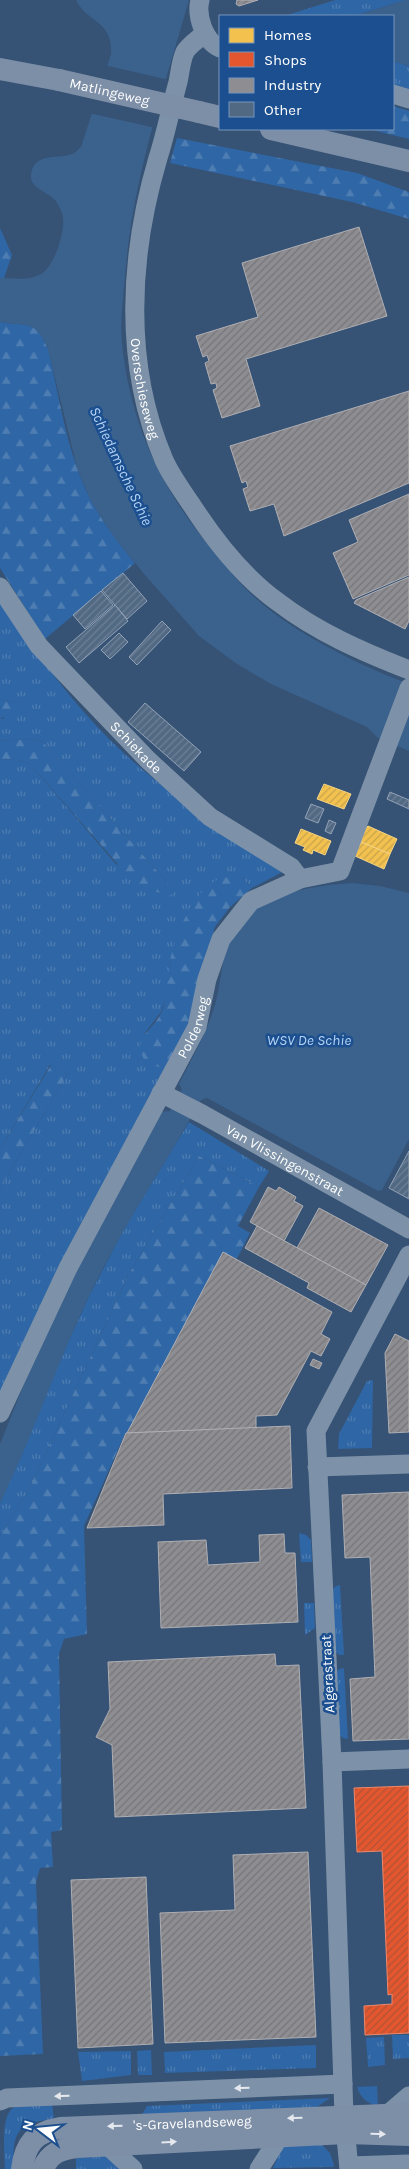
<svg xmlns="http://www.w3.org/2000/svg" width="409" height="2169" viewBox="0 0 409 2169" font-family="Karla,sans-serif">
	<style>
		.grass { fill: url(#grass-tufts) }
		.forest { fill: url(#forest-firs) }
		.water { fill: #3b618d }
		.pier { fill: #365274 }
		.homes { fill: url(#homes-hatch); stroke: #f6d483 }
		.shops { fill: url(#shops-hatch); stroke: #ec896d }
		.industry { fill: url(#industry-hatch); stroke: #afafb3 }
		.building { fill: url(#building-hatch); stroke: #92a2b6 }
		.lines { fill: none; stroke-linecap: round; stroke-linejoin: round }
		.minor { stroke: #7d92a8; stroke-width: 19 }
		.major { stroke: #7d8ea7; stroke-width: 22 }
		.major-bridge { stroke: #7d8ea7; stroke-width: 22 }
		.oneway { fill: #e5e9ee }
		.oneway2 { fill: #e5e8ed }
		.labels { text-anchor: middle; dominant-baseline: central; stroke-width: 5; stroke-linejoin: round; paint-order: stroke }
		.street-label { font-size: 14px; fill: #fff; stroke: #1b4f8f }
		.water-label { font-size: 15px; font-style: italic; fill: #b5d3f5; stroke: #1b4f8f }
	</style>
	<defs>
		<pattern id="grass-tufts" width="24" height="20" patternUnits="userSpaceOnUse" patternTransform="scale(1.25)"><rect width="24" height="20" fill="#2f66a5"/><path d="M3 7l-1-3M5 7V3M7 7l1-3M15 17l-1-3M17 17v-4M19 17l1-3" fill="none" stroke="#4e7db2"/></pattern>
		<pattern id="forest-firs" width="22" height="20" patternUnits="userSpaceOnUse" patternTransform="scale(1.25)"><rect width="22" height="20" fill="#2f66a5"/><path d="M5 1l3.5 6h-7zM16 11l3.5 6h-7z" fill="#4e7db2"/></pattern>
		<pattern id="homes-hatch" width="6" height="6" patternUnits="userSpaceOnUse" patternTransform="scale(1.25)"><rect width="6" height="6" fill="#f2c14e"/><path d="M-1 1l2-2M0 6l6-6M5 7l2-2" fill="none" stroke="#c8a44e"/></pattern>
		<pattern id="shops-hatch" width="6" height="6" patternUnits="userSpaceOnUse" patternTransform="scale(1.25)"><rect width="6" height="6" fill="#e4572e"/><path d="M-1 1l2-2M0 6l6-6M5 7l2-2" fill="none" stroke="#af5338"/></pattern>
		<pattern id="industry-hatch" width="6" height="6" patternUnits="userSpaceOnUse" patternTransform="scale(1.25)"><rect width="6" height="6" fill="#8d8d92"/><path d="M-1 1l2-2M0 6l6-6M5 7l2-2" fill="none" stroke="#76767a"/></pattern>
		<pattern id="building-hatch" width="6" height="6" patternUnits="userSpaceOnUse" patternTransform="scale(1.25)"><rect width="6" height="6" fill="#526984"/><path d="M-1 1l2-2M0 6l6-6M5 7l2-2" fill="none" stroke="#6c8096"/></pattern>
	</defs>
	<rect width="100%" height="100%" fill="#365274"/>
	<g class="grass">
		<path d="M335 0H406L355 16H284Z"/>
		<path d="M393 61 409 66V92L393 87Z"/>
		<path d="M0 597C44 668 96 735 163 786 176 796 191 804 204 813 233 831 262 850 290 868L252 888 241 877 219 879 170 961 168 990 161 1012 145 1033 167 1069 0 1404V1188L66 1077 67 1072 50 1065 0 1149V760L16 759 30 764 116 864 172 888 43 742 30 739 0 741V718L3 719 19 703 0 699Z"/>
		<path d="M189 1122 269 1171 259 1187 199 1156 129 1274 29 1489 0 1537V1503L60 1360 89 1296 125 1227Z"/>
		<path d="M373 1380 372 1448 338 1449 339 1434 367 1381Z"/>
		<path d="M299 1533 306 1535 311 1540 312 1562H301Z"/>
		<path d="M340 1585 344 1655H339L335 1651 332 1590 336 1586Z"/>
		<path d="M304 1603H314L315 1628 305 1635Z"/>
		<path d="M344 1668 348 1739 343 1738 338 1734 335 1674 339 1669Z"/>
		<path d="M392 2035H409V2058L393 2059Z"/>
		<path d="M384 2037 385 2065 368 2067 366 2038Z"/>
		<path d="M316 2045V2068L165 2073 164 2052Z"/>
		<path d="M151 2050 152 2075H138L137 2051Z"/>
		<path d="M131 2051V2075L82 2081 78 2052Z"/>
		<path d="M377 2086 378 2107C367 2102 361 2099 357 2087Z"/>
		<path d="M330 2098 317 2107 140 2118 147 2106Z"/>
		<path d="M52 2103 54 2119C16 2123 12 2133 14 2169H5C5 2154 0 2117 13 2108 20 2104 43 2104 52 2103Z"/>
		<path d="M288 2144 322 2145 330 2153 334 2165 333 2167 273 2168 281 2150Z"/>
		<path d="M76 2152H102L119 2169H76Z"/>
	</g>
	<g class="forest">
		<path d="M393 106 409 111V139L368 129H393Z"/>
		<path d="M177 138 357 173 409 192V219L352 202 170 163Z"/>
		<path d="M0 228 12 255 4 278H0Z"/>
		<path d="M0 322C28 327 36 319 48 349 60 399 67 454 91 500 103 523 119 543 135 563L45 639 0 568Z"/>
		<path d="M0 699 19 703 23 710 19 715 0 718Z"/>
		<path d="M30 739 43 742 60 761 172 888 173 893 169 896 136 885 30 764 16 759 0 760V741Z"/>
		<path d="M241 877 252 888 230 907 215 927 210 943 193 1021 167 1069 147 1064C128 1036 156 1031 163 1008 167 992 167 978 170 963 173 938 194 889 219 879 225 877 234 877 241 877Z"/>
		<path d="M51 1065 67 1072 66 1077 0 1188V1149Z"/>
		<path d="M199 1156 259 1187 238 1226 250 1233 157 1416 139 1430 125 1434 84 1526 87 1634 64 1639 59 1654 62 1830 51 1832 53 1867 40 1868 36 1882 43 2054 0 2056V1537L29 1489 129 1274Z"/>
	</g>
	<g class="water">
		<path d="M76 0H189C163 91 132 182 125 277 123 299 120 321 122 343 130 422 160 488 211 548 223 562 235 579 249 592 287 630 358 665 409 684V751L378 738 367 727 271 684 237 664 199 636 145 575 114 537 91 501 77 468 48 349C36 319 28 327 0 322V278C14 278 29 281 41 274 54 267 65 232 63 218 63 213 58 204 55 200 46 190 26 188 32 170 37 153 59 159 72 154 76 153 78 149 81 147L111 54C113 20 87 23 76 0Z"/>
		<path d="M406 0H409V66L393 61V16H355Z"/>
		<path d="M352 883 380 886 409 893V1139L382 1190 378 1191 207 1098 201 1100C164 1166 121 1229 88 1298 56 1365 33 1436 0 1503V1444L42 1339 158 1112 170 1111 182 1089 179 1084C191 1060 205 1036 213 1011 221 989 220 966 228 944 244 895 308 886 352 883Z"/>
	</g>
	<path class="pier" d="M104 65 169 80 156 128 89 113Z"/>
	<g class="homes">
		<path d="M324 784 351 794 344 809 317 799Z"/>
		<path d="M368 826 397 839 390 854 361 842 365 829Z"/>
		<path d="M301 829 331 841 325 855 313 850 312 854 303 850 305 847 295 843Z"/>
		<path d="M361 842 390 854 384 869 355 856Z"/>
	</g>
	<path class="shops" d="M409 1786V2033L365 2035 364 2006 392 2004V1994L388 1995 382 1851 357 1852 354 1788Z"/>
	<g class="industry">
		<path d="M237 0H258L239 6 236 4Z"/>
		<path d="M359 227 387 316 246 359 260 406 222 418 213 390 217 388 216 383 211 384 205 363 209 361 207 355 203 357 196 336 258 317 242 263Z"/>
		<path d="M409 391V483L284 536 274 504 250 511 243 489 248 487 246 481 242 483 230 446Z"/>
		<path d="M409 494V575L353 599 333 553 358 542 349 520Z"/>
		<path d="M409 577V621L405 629 354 603 356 600Z"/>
		<path d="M268 1187 276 1191 279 1187 296 1197 294 1201 303 1206 284 1241 250 1222Z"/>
		<path d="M319 1208 388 1245 366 1285 297 1248Z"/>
		<path d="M257 1226 366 1285 351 1312 307 1288 309 1283 245 1248Z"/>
		<path d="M223 1252 332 1312 321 1334 330 1339 321 1356 311 1351 277 1415 256 1416V1428L127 1433Z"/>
		<path d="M395 1334 409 1341V1432L389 1433 385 1353Z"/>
		<path d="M313 1359 322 1363 319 1369 310 1365Z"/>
		<path d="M290 1426 292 1488 163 1494 164 1525 87 1528 126 1433Z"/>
		<path d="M409 1492V1739L353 1741 350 1679 375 1677 370 1557 345 1558 342 1495Z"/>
		<path d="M284 1534 285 1553H295L298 1622 161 1628 158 1542 206 1540 208 1565 260 1562 259 1535Z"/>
		<path d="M275 1654 276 1666 299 1665 306 1808 115 1817 112 1745 96 1737 110 1709 108 1662Z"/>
		<path d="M308 1852 316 2037 165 2043 160 1913 235 1910 233 1855Z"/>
		<path d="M146 1877 153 2044 78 2048 71 1880Z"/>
	</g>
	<g class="building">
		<path d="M123 573 147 601 127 619 102 590Z"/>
		<path d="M101 591 113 605 85 629 73 615Z"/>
		<path d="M115 605 128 621 79 663 66 647Z"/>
		<path d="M162 621 171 630 137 665 129 657Z"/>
		<path d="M119 633 128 642 110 659 101 650Z"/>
		<path d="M145 703 201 752 184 771 128 722Z"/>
		<path d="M390 792 409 800V809L387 799Z"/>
		<path d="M311 804 324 809 318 823 305 818Z"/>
		<path d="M329 820 336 823 331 834 325 831Z"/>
		<path d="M409 1151V1199L389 1188Z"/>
	</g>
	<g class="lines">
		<g class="minor">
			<path d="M200 0C196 16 204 41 220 48"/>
			<path id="s1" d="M205 33C199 39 189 45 185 52 181 60 180 73 178 82 171 107 166 133 158 158 129 256 123 364 164 460 172 478 186 496 197 513 219 546 246 579 278 602 317 632 363 652 409 670"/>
			<path d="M393 94 409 99"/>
			<path id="s2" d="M0 587 39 646 148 760 210 817 291 867 300 879"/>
			<path id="s3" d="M161 1093 202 1114 409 1229"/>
			<path id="s4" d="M0 1413 68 1268 197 1027 207 979 221 939 251 901 300 879 340 871 409 688"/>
			<path d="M317 1467 409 1464"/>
			<path d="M332 1762 409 1759"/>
			<path d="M0 2101 7 2098 343 2084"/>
			<path d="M387 2115 409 2096"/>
			<path d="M108 2146 133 2169"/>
			<path d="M349 2166 409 2164"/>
			<path d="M259 2169 280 2136"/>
			<path d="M349 2169 344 2116 332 1762 316 1431 409 1255"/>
		</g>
		<g class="major">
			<path d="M0 69 59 80"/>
			<path d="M199 112 220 117"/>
			<path d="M271 129 409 161"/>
			<path id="s5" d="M22 2169C25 2144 35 2132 60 2128L409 2114"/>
			<path d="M43 2169C49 2153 61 2149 77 2147L346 2133 409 2135"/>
		</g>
		<path class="major-bridge" id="s6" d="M59 80 199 112"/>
	</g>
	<defs><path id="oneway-solid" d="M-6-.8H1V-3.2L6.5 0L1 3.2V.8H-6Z" transform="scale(1.25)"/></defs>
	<g class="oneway">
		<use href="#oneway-solid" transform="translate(242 2088) rotate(178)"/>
		<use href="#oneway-solid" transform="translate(62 2096) rotate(178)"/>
	</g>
	<g class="oneway2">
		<use href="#oneway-solid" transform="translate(295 2118) rotate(178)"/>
		<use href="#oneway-solid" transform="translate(115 2126) rotate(178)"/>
		<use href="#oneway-solid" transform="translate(378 2134) rotate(2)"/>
		<use href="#oneway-solid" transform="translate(169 2142) rotate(-3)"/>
	</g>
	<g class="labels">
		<g class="street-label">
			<text stroke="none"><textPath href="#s6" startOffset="52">Matlingeweg</textPath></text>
			<text stroke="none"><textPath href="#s1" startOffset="371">Overschieseweg</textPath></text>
			<text stroke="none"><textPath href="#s2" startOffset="211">Schiekade</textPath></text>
			<text stroke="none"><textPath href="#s4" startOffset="432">Polderweg</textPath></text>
			<text stroke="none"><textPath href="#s3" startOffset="141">Van Vlissingenstraat</textPath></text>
			<text transform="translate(328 1674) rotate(-93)">Algerastraat</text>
			<text stroke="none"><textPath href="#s5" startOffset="194">'s-Gravelandseweg</textPath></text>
		</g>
		<g class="water-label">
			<text transform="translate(121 466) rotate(65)">Schiedamsche Schie</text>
			<text x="309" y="1040">WSV De Schie</text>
		</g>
	</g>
	<rect x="219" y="15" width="175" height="115" fill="#1b4f8f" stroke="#7695bc"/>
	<rect x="229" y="28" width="25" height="15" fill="#f2c14e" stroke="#7695bc"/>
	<text x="264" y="40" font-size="15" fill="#ffffff">Homes</text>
	<rect x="229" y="52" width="25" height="15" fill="#e4572e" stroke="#7695bc"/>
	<text x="264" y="65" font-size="15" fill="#ffffff">Shops</text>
	<rect x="229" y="78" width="25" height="15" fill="#8d8d92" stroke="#7695bc"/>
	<text x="264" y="90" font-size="15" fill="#ffffff">Industry</text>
	<rect x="229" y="102" width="25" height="15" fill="#526984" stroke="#7695bc"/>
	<text x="264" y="115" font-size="15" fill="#ffffff">Other</text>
	<g transform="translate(40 2129) rotate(286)" stroke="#1b4f8f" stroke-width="4" paint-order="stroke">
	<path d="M0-4L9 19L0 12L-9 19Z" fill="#ffffff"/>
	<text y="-8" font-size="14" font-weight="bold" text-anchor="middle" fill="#ffffff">N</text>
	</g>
</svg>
